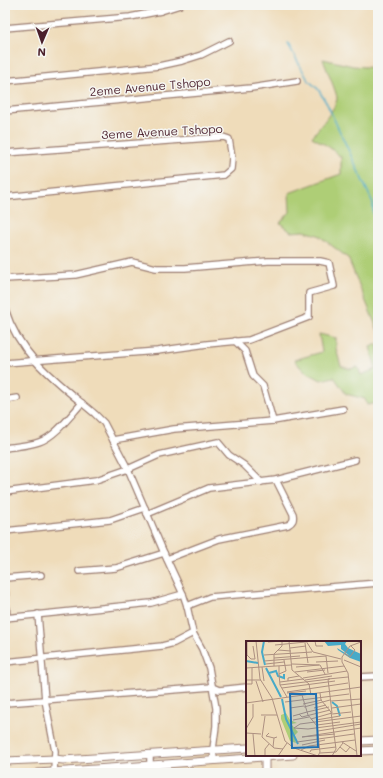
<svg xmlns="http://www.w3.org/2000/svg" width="383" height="778" viewBox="0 0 383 778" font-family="Mali,sans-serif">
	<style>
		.green { fill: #aece76; stroke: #7c7650 }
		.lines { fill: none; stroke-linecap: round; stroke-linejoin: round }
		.stream { stroke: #48aac8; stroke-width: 1.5 }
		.minor-casing { stroke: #9c7e72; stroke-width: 8 }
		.tertiary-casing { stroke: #9c7e72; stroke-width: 9 }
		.minor { stroke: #fff; stroke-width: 5.5 }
		.tertiary { stroke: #fff; stroke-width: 7 }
		.labels { text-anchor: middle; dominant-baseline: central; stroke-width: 3; stroke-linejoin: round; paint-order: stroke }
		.street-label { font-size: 12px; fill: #4a1f2b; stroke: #f6f6f2 }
		.inset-river { fill: none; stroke: #48aac8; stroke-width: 2 }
		.inset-road { fill: none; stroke: #ad9081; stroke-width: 1 }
		.view { fill: #1f6fb2; fill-opacity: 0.15; stroke: #1f6fb2; stroke-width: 2 }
		.inset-edge { fill: none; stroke: #4a1f2b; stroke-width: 2 }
	</style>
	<rect width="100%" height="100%" fill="#f6f6f2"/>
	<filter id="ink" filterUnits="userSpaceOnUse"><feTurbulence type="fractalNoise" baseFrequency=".025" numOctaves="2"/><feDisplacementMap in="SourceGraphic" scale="8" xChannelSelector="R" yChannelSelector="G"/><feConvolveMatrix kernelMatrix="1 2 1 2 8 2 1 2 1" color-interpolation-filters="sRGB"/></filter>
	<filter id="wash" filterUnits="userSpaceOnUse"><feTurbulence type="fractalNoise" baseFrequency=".012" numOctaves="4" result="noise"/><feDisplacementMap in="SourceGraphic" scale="16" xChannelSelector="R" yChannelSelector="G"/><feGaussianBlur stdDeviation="0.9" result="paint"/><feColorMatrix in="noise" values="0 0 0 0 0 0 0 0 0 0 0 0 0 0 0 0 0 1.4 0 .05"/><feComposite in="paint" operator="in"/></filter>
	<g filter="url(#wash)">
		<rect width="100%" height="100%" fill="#efdcba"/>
		<g class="green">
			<path d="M323 59 353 66 378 68V331L348 258 318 235 304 231 291 232 280 223 290 212 289 193 341 174V157L329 147 312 137C318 129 337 107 337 98 337 93 325 66 323 59Z"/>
			<path d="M319 334 336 338V349L341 366 350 369 358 367 361 375 376 369 370 347 378 344V403L367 405 365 399 346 394 334 377 321 380 304 371 294 360 322 352Z"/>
		</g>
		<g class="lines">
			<path class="stream" d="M288 44 308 80 318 89 327 104 373 203V213L378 224"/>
		</g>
	</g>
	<g filter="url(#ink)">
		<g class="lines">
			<g class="minor-casing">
				<g id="minor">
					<path d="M5 28 130 17 161 11 180 5"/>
					<path d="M5 81 159 66 182 61 201 55 229 41"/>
					<path d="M5 111 251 88 297 81"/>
					<path d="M5 153 223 137 229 139 232 158 231 169 224 175 5 197"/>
					<path d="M5 279 75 275 132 262 156 268H185L268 261H320L329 263 334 286 309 293V317L249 340 207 344 157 351 5 363"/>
					<path d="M5 309C20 357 57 382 95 414L104 423 128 469 164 553 183 594 187 606 193 633 202 649 209 668 216 708V726L213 749 214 760"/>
					<path d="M235 341 245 351 253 376 263 386 273 421"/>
					<path d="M5 400 17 398"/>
					<path d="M113 440 174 429 273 421 343 409"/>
					<path d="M5 448C16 446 28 446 39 442 56 436 70 416 82 403"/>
					<path d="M5 492 96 480 128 469 159 455 218 442 229 455 244 465 261 482"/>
					<path d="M147 514 209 488 276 480 355 460"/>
					<path d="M5 531 110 520 145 508"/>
					<path d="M167 559 219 539 288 525C293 522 294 520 293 514L276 480"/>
					<path d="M79 571 116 568 164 553"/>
					<path d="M5 578 41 575"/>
					<path d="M5 589 7 618"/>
					<path d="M187 606 210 597 378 583"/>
					<path d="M38 614 45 700 55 751 54 772"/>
					<path d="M5 618 151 603 183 594"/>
					<path d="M5 662 162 646 174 643 193 633"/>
					<path d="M360 677 378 676"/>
					<path d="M5 703 212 687 219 690 247 687"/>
					<path d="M150 754V773"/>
				</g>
			</g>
			<g class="tertiary-casing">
				<g id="tertiary">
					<path d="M377 5H378"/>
					<path d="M360 741 378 740"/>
					<path d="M360 751 378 750"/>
					<path d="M265 755V773"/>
					<path d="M5 761 55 759 63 760 247 748"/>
					<path d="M38 773 293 755"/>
				</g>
			</g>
			<use href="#minor" class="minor"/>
			<use href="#tertiary" class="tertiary"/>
		</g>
	</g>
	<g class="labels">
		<g class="street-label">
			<text transform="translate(150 86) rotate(-5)">2eme Avenue Tshopo</text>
			<text transform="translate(162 131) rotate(-3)">3eme Avenue Tshopo</text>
		</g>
	</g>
	<g transform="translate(246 641)">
		<rect width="115" height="115" fill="#efdcba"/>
		<path d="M40 72 44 79 51 82 45 83 52 91 48 95 50 102 44 100 35 78V74Z" fill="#aece76"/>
		<path d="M78 0H101L99 3 102 7 115 13V21L104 17 92 9 91 7 104 15 95 8V4L82 5Z" fill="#48aac8"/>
		<path class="inset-river" d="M18 0 16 11 19 24M0 20 12 22M20 27 35 56M23 32 30 30 32 35 38 37V33M36 58 40 78 52 103M86 61 91 65 94 75"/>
		<path class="inset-road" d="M1 0V14L5 18H9L7 5M10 0 14 38 26 57 39 100 48 107 72 115M43 0 46 29 63 43 65 54M60 0 67 11 95 18M69 0 70 5H77M22 1 37 0M59 2 62 22M29 4 60 1M44 7 60 5M32 9 45 10M98 12 104 16 106 13 109 9 105 5M18 14 66 11M80 15 82 32M28 17 54 15M98 19 115 26M18 20 80 15M70 21 92 20M96 21 102 32 111 115M96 21V16L104 5 115 1M20 23 38 21M46 23 74 24 79 33M28 25V13L36 5V1M33 25V33L40 30 38 19M16 26 18 40M50 26 73 24M0 27 45 24M49 31 98 25M61 31 79 29M33 33 34 44 41 56M57 37 101 30M0 39H15M59 39 86 35M10 40 17 61M42 40V37L53 35M34 41 57 38M0 43H6V27M34 44 84 38M36 47 89 40M41 51 102 42M41 52 60 50M74 52 75 59 85 71 90 108 86 115M56 54 62 74 71 85 74 111 72 115M85 60 115 58M39 61 103 53M0 62 115 46M57 63 76 59M58 66 84 59M44 67 58 65M68 67 80 64M86 67 115 63M61 71 83 66M53 73 56 76 84 69M86 73 105 71M15 74H31M19 75 16 96 28 107 37 108M47 75 61 71M65 78 86 72 82 38 102 36M47 79 63 76M70 79 94 75M71 84 94 81M48 87 54 83 115 75M48 87 62 88 115 81M0 88 7 76V63M72 90 115 83M0 92 15 93M23 92 20 95 28 97M7 93 9 115M89 93 56 96 115 87M51 101 108 93M96 101 110 110M56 104 79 99M27 106 28 97 31 96M94 106 100 111 104 106M55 109 63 105 109 99M64 111 65 109 90 106M74 112 90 111 97 102M19 115V108L23 103M32 115 41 102"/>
		<path class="view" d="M44 53H70L72 106 46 107Z"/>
		<rect width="115" height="115" class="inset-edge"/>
	</g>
	<rect width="383" height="778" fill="none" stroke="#f6f6f2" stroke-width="20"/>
	<g transform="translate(42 42) rotate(182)" stroke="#f6f6f2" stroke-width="3" paint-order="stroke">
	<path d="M0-3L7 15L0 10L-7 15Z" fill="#4a1f2b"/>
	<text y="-6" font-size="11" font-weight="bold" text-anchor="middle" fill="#4a1f2b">N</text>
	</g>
</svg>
